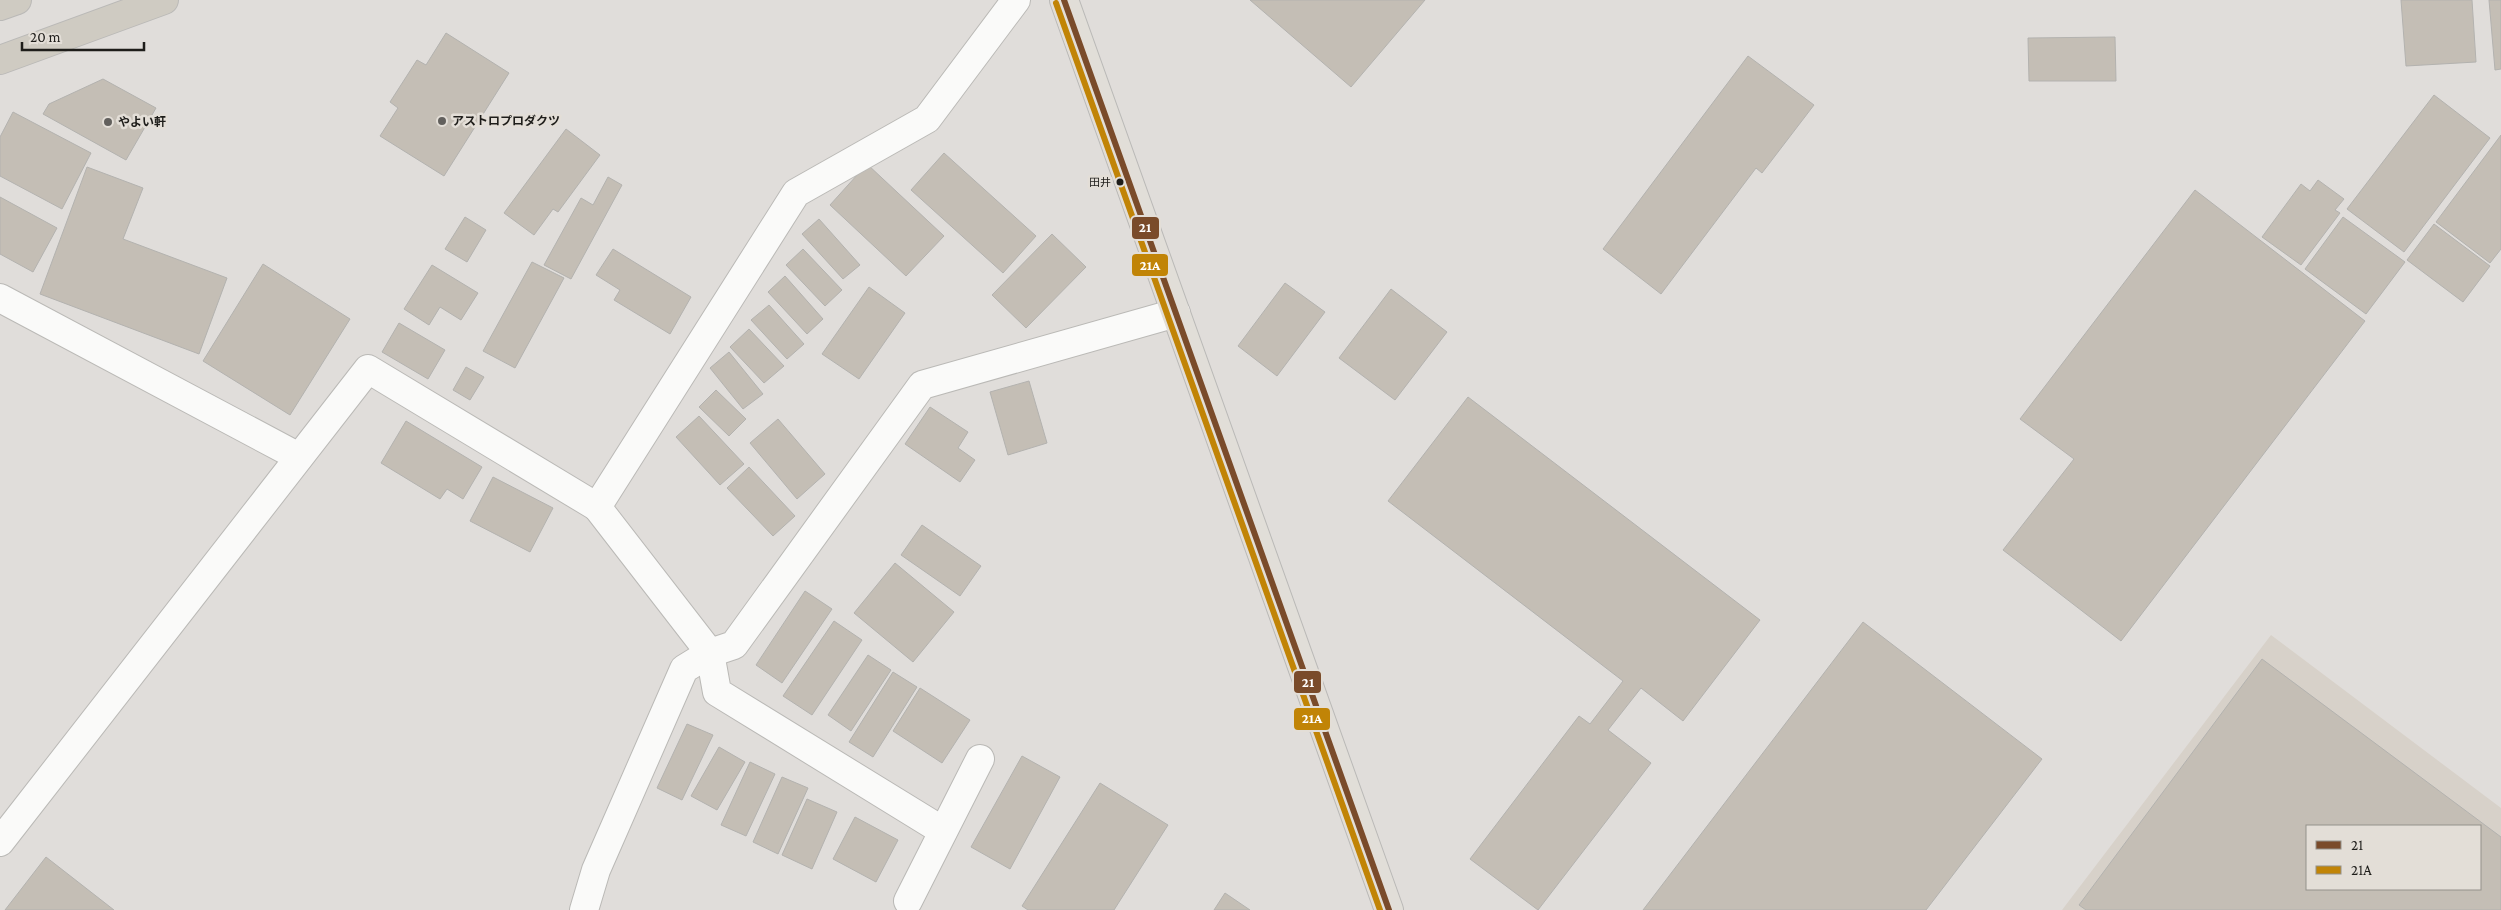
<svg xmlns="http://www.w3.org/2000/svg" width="2501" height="910" viewBox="0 0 2501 910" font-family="'Crimson Pro','Noto Sans JP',serif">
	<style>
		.built { fill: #d7d1c9; fill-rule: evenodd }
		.building { fill: #c4beb5; stroke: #b3b2af; fill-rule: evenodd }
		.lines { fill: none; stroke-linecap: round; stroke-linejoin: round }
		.street-casing { stroke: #bab9b6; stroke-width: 30 }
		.primary-casing { stroke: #bab9b7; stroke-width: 30 }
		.highway-casing { stroke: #bab9b7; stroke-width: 30 }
		.street { stroke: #fafaf9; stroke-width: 28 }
		.primary { stroke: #e1ded8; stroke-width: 28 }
		.highway { stroke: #cfcbc2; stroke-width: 28 }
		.bus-1-casing { stroke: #e3ded7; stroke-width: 10 }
		.bus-2-casing { stroke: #e3ded7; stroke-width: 10 }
		.bus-1 { stroke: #7a4b2a; stroke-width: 6 }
		.bus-2 { stroke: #c18406; stroke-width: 6 }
		.poi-dot { fill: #62605d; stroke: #e3ded7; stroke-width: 2 }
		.bus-dot { fill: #1e1d1a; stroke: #e3ded7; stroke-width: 2 }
		.labels { text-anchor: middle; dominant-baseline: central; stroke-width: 5; stroke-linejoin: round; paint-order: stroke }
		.bus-label { font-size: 11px; fill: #1e1d1a; stroke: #e3ded7; text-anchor: end }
		.poi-label { font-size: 12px; font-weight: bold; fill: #1e1d1a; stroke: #e3ded7; text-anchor: start }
		.line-badge { stroke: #e3ded7; stroke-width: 2 }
		.badge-label { font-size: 14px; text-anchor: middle; font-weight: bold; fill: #fff }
	</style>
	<rect width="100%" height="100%" fill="#e0ddda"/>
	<path class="built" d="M2271 635 2501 808V910H2062ZM2307 826H2480V889H2307Z"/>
	<g class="building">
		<path d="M1250 0H1425L1351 87Z"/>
		<path d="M2401 0H2472L2476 62 2406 66Z"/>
		<path d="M2489 0H2501V69L2495 70Z"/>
		<path d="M446 33 509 73 444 176 380 136 398 108 390 102 417 60 426 65Z"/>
		<path d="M2115 37 2116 81H2029L2028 38Z"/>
		<path d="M1748 56 1814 105 1762 173 1756 168 1661 294 1603 249Z"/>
		<path d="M103 79 156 108 126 160 43 114 49 104Z"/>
		<path d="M2434 95 2490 138 2404 252 2347 209Z"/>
		<path d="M13 112 91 153 62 209 0 176V137Z"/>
		<path d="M566 129 600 155 558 212 553 209 534 235 504 213Z"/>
		<path d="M2501 135V249L2490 263 2436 222Z"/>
		<path d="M944 153 1036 236 1003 273 911 190Z"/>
		<path d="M867 164 944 236 906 276 830 205Z"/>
		<path d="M87 167 143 188 123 239 227 278 199 354 40 294Z"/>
		<path d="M608 177 622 185 571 279 544 265 581 198 593 205Z"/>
		<path d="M2318 180 2344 199 2335 210 2340 213 2301 265 2262 237 2301 184 2310 191Z"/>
		<path d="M2195 190 2365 321 2121 641 2003 550 2074 459 2020 419Z"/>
		<path d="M0 197 57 228 33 272 0 254Z"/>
		<path d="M465 217 486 230 467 262 445 249Z"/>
		<path d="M2343 217 2405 262 2366 314 2305 269Z"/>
		<path d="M819 219 860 265 843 279 802 234Z"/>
		<path d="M2434 224 2490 266 2463 302 2407 260Z"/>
		<path d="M1052 234 1086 267 1026 328 992 295Z"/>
		<path d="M613 249 691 297 670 334 614 300 620 290 596 275Z"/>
		<path d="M803 249 842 290 825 306 786 265Z"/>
		<path d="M532 262 564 278 515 368 483 351Z"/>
		<path d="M263 264 350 319 290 415 203 361Z"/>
		<path d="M432 265 478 293 461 320 440 307 429 325 404 309Z"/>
		<path d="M785 276 823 319 807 334 768 292Z"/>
		<path d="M1285 283 1325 312 1277 376 1238 346Z"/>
		<path d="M869 287 905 313 859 379 822 354Z"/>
		<path d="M1391 289 1447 332 1395 400 1339 358Z"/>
		<path d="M769 305 804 344 787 359 751 320Z"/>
		<path d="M399 323 445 350 428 379 382 352Z"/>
		<path d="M749 329 784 366 764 383 730 347Z"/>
		<path d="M729 352 763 394 743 409 710 368Z"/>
		<path d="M466 367 484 377 470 400 453 390Z"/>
		<path d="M1029 381 1047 443 1008 455 990 392Z"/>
		<path d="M716 390 746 419 729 436 699 407Z"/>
		<path d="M1468 397 1760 620 1683 721 1641 688 1608 730 1651 763 1538 910 1470 859 1579 716 1590 724 1623 681 1388 501Z"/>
		<path d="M930 407 968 432 958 448 975 460 960 482 905 444Z"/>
		<path d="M699 416 744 464 720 485 676 437Z"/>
		<path d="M778 419 825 474 797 499 750 443Z"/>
		<path d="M406 421 482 467 463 499 447 489 440 499 381 463Z"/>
		<path d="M749 467 795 516 773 536 727 488Z"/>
		<path d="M493 477 553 508 530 552 470 521Z"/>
		<path d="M922 525 981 566 960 596 901 555Z"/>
		<path d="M895 563 954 612 913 662 854 613Z"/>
		<path d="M805 591 832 609 782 683 756 665Z"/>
		<path d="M834 621 862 640 812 715 783 696Z"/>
		<path d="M1863 622 2042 759 1926 910H1643Z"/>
		<path d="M868 655 891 670 851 731 828 715Z"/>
		<path d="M2262 659 2501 837V910H2086L2079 905ZM2307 826H2480V889H2307Z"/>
		<path d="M893 672 917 687 873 757 849 742Z"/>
		<path d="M920 688 970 720 942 763 893 731Z"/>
		<path d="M687 724 713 735 682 800 657 788Z"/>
		<path d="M719 747 745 762 717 810 691 796Z"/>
		<path d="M1022 756 1060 777 1010 869 971 847Z"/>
		<path d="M750 762 775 774 746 836 721 825Z"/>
		<path d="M782 777 808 788 778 854 753 842Z"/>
		<path d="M1100 783 1168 825 1114 910H1028L1022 906Z"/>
		<path d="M807 799 837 812 812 869 782 855Z"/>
		<path d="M855 817 898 840 876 882 833 859Z"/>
		<path d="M46 857 114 910H5Z"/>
		<path d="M1225 893 1250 910H1214Z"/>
	</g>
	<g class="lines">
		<g class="street-casing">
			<g id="street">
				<path d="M0 298 299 457"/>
				<path d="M943 831 717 692 710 653 597 507 796 193 927 119 1016 0"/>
				<path d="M0 842 368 369 597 507"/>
				<path d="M908 901 980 759"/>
				<path d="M584 910 596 870 684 669 710 653 734 645 922 385 1176 313"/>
			</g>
		</g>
		<g class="primary-casing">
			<path id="primary" d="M1064 0 1389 910"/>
		</g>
		<g class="highway-casing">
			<g id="highway">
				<path d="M0 6 17 0"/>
				<path d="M0 60 164 0"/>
			</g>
		</g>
		<use href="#street" class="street"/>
		<use href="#primary" class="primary"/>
		<use href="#highway" class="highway"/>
		<g class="bus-1-casing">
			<path id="bus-1" d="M1064 0 1389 910"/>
		</g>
		<g class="bus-2-casing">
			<path id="bus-2" d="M1056 3 1380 910"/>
		</g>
		<use href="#bus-1" class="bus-1"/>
		<use href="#bus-2" class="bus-2"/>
	</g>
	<g class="poi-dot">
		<circle cx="442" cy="121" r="5"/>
		<circle cx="108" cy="122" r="5"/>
	</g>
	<circle class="bus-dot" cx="1120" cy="182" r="4.5"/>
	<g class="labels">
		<g class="bus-label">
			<text x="1111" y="182">田井</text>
		</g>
		<g class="poi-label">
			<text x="452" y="121">アストロプロダクツ</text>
			<text x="118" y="122">やよい軒</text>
		</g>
	</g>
	<g class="line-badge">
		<rect x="1131" y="216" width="29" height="24" rx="5" fill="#7a4b2a"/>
		<rect x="1131" y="253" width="38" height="24" rx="5" fill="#c18406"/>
		<rect x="1293" y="670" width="29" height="24" rx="5" fill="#7a4b2a"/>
		<rect x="1293" y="707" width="38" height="24" rx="5" fill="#c18406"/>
	</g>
	<g class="badge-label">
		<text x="1145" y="232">21</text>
		<text x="1150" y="270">21A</text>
		<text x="1308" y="687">21</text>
		<text x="1312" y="723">21A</text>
	</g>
	<rect x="2306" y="825" width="175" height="65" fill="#e3ded7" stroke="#94918b"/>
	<rect x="2316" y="841" width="25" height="8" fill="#7a4b2a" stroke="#94918b"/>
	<text x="2351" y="850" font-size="15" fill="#1e1d1a">21</text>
	<rect x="2316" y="866" width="25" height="8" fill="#c18406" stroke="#94918b"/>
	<text x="2351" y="875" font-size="15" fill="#1e1d1a">21A</text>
	<path d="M22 42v8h122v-8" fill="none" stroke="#1e1d1a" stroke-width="2.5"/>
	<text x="30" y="42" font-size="15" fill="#1e1d1a" stroke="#e3ded7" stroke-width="4" paint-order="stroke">20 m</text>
</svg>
